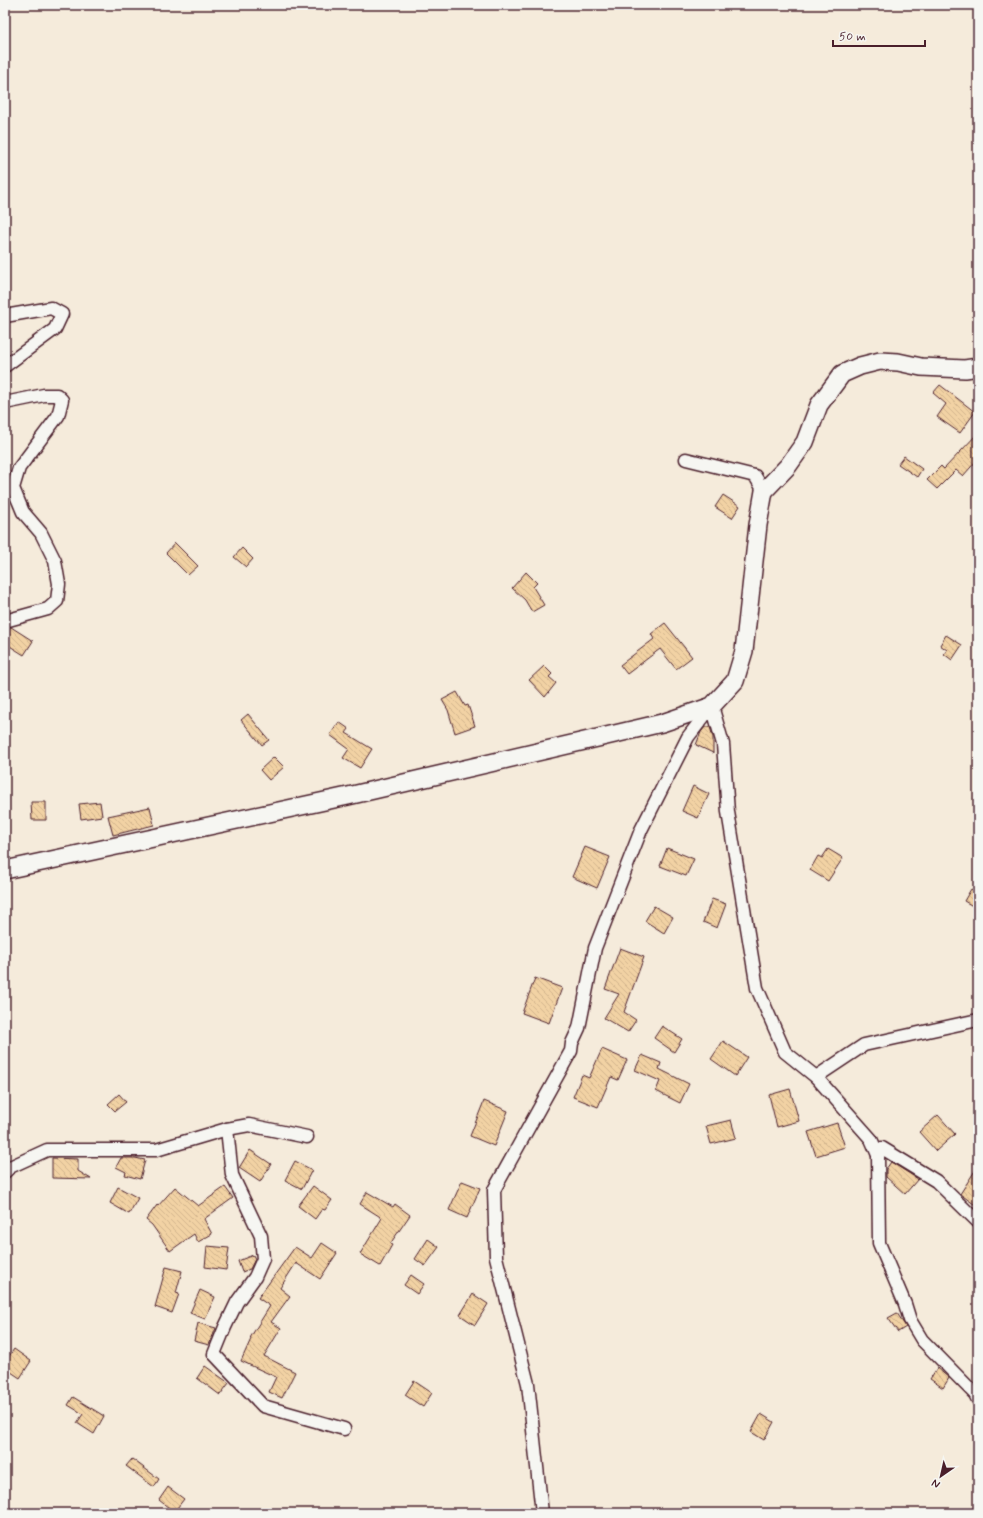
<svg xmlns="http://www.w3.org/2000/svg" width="983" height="1518" viewBox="0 0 983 1518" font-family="Mynerve,sans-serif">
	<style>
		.building { fill: url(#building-back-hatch); stroke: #4a1f2b }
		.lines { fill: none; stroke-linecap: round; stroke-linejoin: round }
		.street-casing { stroke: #4a1f2b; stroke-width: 15 }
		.secondary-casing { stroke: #4a1f2b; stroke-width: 20 }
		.street { stroke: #f6f6f2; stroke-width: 12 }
		.secondary { stroke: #f6f6f2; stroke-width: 17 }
	</style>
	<defs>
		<pattern id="building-back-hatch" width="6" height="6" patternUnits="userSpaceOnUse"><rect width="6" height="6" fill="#f2d2a4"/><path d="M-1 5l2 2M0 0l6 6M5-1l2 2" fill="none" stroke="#d1b48d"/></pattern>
	</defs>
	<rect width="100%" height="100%" fill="#f5ebdb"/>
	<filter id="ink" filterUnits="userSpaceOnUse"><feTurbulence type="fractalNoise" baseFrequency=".025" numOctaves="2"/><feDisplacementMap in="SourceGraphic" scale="8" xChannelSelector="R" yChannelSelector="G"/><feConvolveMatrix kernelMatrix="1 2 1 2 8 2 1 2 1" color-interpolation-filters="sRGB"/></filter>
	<g filter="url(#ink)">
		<g class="building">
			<path d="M940 385 975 412 960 433 937 417 946 404 933 393Z"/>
			<path d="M978 433V459L963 476 956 470 937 489 927 480 941 466 944 469Z"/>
			<path d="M904 456 922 469 917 477 898 464Z"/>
			<path d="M723 495 740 506 732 518 715 507Z"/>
			<path d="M175 543 198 566 188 575 166 553Z"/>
			<path d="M242 548 253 559 246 567 234 557Z"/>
			<path d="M526 572 537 583 533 587 544 605 532 612 525 600 512 588Z"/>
			<path d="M665 623 692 657 676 669 660 649 627 674 620 665 654 639 651 634Z"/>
			<path d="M11 627 33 641 24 655 5 643V628Z"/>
			<path d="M946 635 962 645 952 660 944 654 947 650 940 645Z"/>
			<path d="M544 666 552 674 549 677 556 683 545 697 529 680Z"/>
			<path d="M457 692 465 706 468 705 475 726 455 733 448 710 442 700Z"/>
			<path d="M248 714 269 740 262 745 241 720Z"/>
			<path d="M339 722 349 729 346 733 372 749 360 768 343 758 349 749 330 735Z"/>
			<path d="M705 727H710L713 737V753L696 745 701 732Z"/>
			<path d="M274 757 284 767 269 780 260 770Z"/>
			<path d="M693 786 709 794 698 818 682 811Z"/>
			<path d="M31 802H46V820H32Z"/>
			<path d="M100 802 102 816 81 819 79 804Z"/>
			<path d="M150 807 154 825 113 835 108 816Z"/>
			<path d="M585 847 610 857 597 888 572 877Z"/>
			<path d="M667 848 694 859 686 876 660 866Z"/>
			<path d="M828 849 843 858 828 881 810 870 818 856 822 858Z"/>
			<path d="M971 889 978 893V909L964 901Z"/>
			<path d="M712 899 726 904 717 928 703 922Z"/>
			<path d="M654 906 673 917 664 933 645 921Z"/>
			<path d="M620 948 644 957 624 1012 636 1020 628 1032 604 1018 619 994 605 989Z"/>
			<path d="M535 978 562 988 549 1023 522 1013Z"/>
			<path d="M662 1026 682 1039 674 1052 654 1038Z"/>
			<path d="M723 1041 747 1057 735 1076 711 1059Z"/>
			<path d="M602 1049 627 1060 618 1080 611 1077 598 1107 573 1097 582 1075 589 1078Z"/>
			<path d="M642 1055 661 1063 659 1069 689 1084 680 1103 656 1091 660 1081 635 1070Z"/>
			<path d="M790 1089 799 1121 777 1127 769 1095Z"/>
			<path d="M119 1094 126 1102 115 1111 108 1104Z"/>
			<path d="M484 1101 508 1111 494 1146 470 1136Z"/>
			<path d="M938 1115 955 1134 936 1151 919 1132Z"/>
			<path d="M731 1120 736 1138 711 1144 706 1126Z"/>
			<path d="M837 1123 845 1147 816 1156 808 1132Z"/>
			<path d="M250 1150 271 1164 260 1182 239 1168Z"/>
			<path d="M52 1158 78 1159V1171L91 1179 52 1178Z"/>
			<path d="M121 1158H135L145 1160 140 1179 125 1175 126 1172 116 1167Z"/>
			<path d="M295 1161 312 1170 302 1189 285 1180Z"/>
			<path d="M891 1162 918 1179 905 1194 886 1177V1169Z"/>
			<path d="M978 1166V1207L960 1194Z"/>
			<path d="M462 1181 480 1188 467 1218 449 1210Z"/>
			<path d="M313 1186 332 1200 325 1210 322 1209 315 1219 298 1206Z"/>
			<path d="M118 1187 138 1198 129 1214 110 1203Z"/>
			<path d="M175 1187 198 1206 225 1187 233 1198 204 1219 212 1234 198 1242 194 1234 170 1251 152 1225 146 1220 157 1205 158 1206Z"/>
			<path d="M367 1192 393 1207 395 1204 410 1215 390 1244 392 1245 380 1266 360 1254 382 1218 360 1204Z"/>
			<path d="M428 1239 439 1247 425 1266 415 1259Z"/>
			<path d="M322 1243 337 1253 320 1279 296 1263 280 1288 290 1296 271 1322 281 1328 264 1356 295 1372 282 1398 269 1392 276 1377 241 1361 251 1339 250 1338 270 1306 258 1298 295 1247 312 1258Z"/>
			<path d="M207 1246 229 1248 226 1270 205 1267Z"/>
			<path d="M253 1255 255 1259 250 1269 242 1272 238 1261Z"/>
			<path d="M166 1267 182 1271 176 1293 179 1294 172 1313 155 1307Z"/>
			<path d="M411 1275 424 1284 417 1294 404 1285Z"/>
			<path d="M200 1290 215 1297 205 1319 190 1313Z"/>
			<path d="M473 1294 488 1304 475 1325 460 1315Z"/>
			<path d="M897 1313 906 1327 898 1332 888 1318Z"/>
			<path d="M198 1323 216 1328 209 1345 194 1341Z"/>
			<path d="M14 1349 31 1361 20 1378 5 1368V1362Z"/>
			<path d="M205 1366 229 1383 220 1395 197 1378Z"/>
			<path d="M937 1368 949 1378 943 1388 930 1379Z"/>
			<path d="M414 1381 432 1393 423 1407 405 1395Z"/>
			<path d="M73 1397 104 1416 94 1434 77 1423 83 1414 68 1405Z"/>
			<path d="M761 1414 774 1422 764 1440 751 1432Z"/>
			<path d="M132 1459 159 1479 154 1487 126 1466Z"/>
			<path d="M168 1487 184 1499 174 1512 159 1500Z"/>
		</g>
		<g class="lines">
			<g class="street-casing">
				<g id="street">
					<path d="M5 316 51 308 62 314 55 329 5 366"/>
					<path d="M5 403 44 395H57L62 400 58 416 19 468 13 488 23 512 41 533 55 561 59 584 57 601 48 609 5 621"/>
					<path d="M686 459 755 476 764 491"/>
					<path d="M816 1077 864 1045 978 1020"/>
					<path d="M227 1129 232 1175 261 1236 263 1259 255 1277 237 1302 225 1327 214 1354 263 1406 344 1429"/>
					<path d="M878 1155 882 1148 936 1181 978 1222"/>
					<path d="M5 1172 10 1167 47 1150H156L227 1129 249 1125 307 1137"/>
					<path d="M542 1513 528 1384 496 1257 494 1190 571 1051 572 1043 579 1028 595 948 641 830 688 737 712 706 723 744 728 812 757 988 785 1052 816 1077 871 1139 878 1155 879 1243 905 1304 910 1320 922 1340 975 1394 978 1400"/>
				</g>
			</g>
			<g class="secondary-casing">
				<path id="secondary" d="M5 870 348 796 662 723 712 706 735 681 744 651 758 525 764 491 788 466 805 442 819 405 842 374 860 366 880 361 898 362 921 367 965 369 978 367"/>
			</g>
			<use href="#street" class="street"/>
			<use href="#secondary" class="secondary"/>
		</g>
	</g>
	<rect width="983" height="1518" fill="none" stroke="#f6f6f2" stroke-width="20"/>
	<rect x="10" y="10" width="963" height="1498" fill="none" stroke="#4a1f2b" stroke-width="1.5" filter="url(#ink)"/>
	<g transform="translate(941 1476) rotate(214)" stroke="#f6f6f2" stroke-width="3" paint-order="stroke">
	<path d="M0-3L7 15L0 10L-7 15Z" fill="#4a1f2b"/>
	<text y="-6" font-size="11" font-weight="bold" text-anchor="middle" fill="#4a1f2b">N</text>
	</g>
	<path d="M833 40v6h92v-6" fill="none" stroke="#4a1f2b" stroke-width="2"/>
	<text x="839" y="40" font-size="12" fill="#4a1f2b" stroke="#f6f6f2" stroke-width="3" paint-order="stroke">50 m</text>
</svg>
